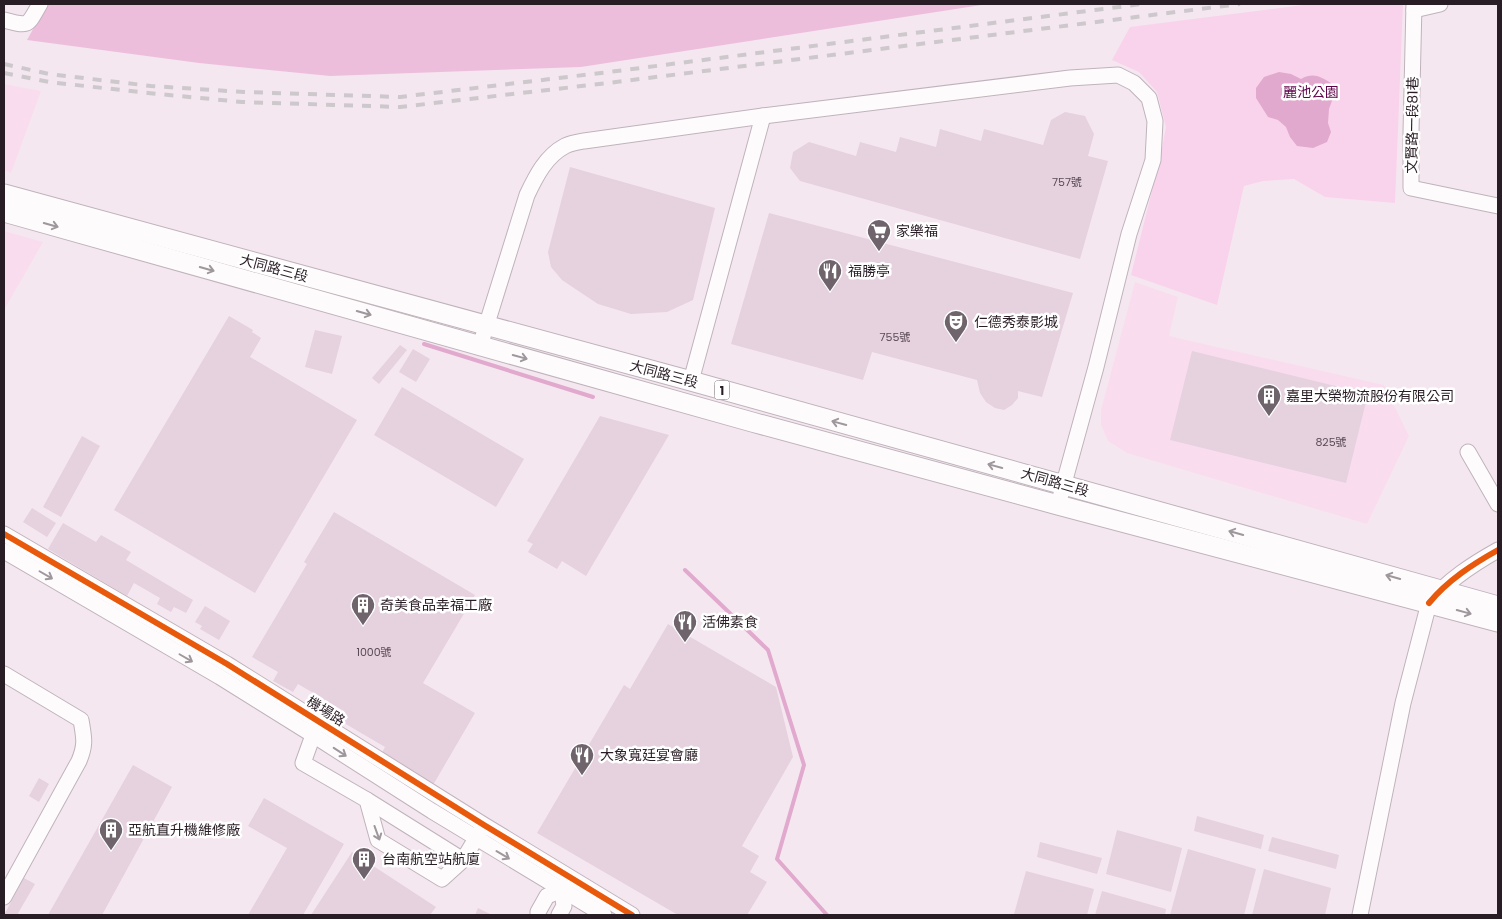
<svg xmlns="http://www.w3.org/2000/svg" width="1502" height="919" viewBox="0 0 1502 919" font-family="Poppins,'Noto Sans TC',sans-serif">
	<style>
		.built { fill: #f9ddef }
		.green { fill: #f9d3eb }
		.forest { fill: #edbedc }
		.water { fill: #e1a9cd }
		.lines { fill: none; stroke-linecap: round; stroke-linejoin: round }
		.stream { stroke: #e1a9cd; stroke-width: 4 }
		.building { fill: #e6d1df }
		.minor-casing { stroke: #bfb3bb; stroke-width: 17 }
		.major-casing { stroke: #bfb3bb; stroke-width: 21 }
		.minor { stroke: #fefbfd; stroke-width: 15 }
		.major { stroke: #fefbfd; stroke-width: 19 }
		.rail { stroke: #cdc8cb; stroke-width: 4; stroke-dasharray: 9 9; stroke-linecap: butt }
		.cycleway-casing { stroke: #fff; stroke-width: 9 }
		.cycleway { stroke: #e8590c; stroke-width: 6 }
		.oneway { stroke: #9e979c }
		.labels { text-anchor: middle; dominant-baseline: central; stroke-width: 5; stroke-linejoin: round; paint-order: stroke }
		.number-label { font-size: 11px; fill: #594b54 }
		.shield { fill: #fff; stroke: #696166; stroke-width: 1 }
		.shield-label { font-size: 12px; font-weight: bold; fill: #291d25 }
		.park-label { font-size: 14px; fill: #5e0249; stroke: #fff }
		.street-label { font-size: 14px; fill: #291d25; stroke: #fff }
		.poi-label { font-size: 14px; fill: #291d25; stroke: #fff; text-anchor: start }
	</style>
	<rect width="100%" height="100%" fill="#f5e7f0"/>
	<g class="built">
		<path d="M4 84 41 91 11 173 4 170Z"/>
		<path d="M4 231 43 242 4 310Z"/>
		<path d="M1135 282 1178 297 1169 336 1384 385 1409 436 1367 524 1127 453 1108 441 1101 425V410Z"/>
	</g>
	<path class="green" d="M1311 4H1403L1395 203 1325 197 1294 179 1263 181 1244 186 1217 305 1131 275 1160 159 1166 127 1157 92 1139 72 1112 60 1130 27Z"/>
	<path class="forest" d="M47 4H988L581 67 330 76 199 63 27 40Z"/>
	<path class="water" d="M1279 72 1291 74 1301 79C1314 72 1320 77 1331 83L1333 98 1329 109 1328 123 1331 132 1327 142 1313 148 1297 146 1290 137 1286 127 1278 120 1268 117 1256 98V88L1264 77Z"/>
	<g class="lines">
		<g class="stream">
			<path d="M424 344 593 397"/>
			<path d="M685 570 768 650 804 765 777 859 827 915"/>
		</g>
	</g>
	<g class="building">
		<path d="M1065 112 1085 116 1094 134 1088 156 1108 161 1080 259 800 181 790 168 793 152 809 142 856 156 860 142 896 152 900 137 936 147 940 129 981 141 984 129 1043 145 1051 120Z"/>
		<path d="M570 167 715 208 693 300 667 312 631 314 598 304 562 280 551 267 548 252Z"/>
		<path d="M769 213 1073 293 1042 397 1018 391V398L1012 405 1004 410 995 408 986 402 980 393 977 380 872 352 863 380 731 344Z"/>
		<path d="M229 316 253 330 252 332 261 338 250 357 357 420 255 593 114 510Z"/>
		<path d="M315 330 342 336 332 374 305 367Z"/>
		<path d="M400 345 407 350 379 384 372 378Z"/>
		<path d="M413 349 430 359 416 382 399 372Z"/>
		<path d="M1192 351 1368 394 1346 483 1170 440Z"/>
		<path d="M402 387 524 459 496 507 374 435Z"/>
		<path d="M600 416 669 435 586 576 562 561 557 569 528 552 533 544 527 541Z"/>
		<path d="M82 436 100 446 61 517 43 507Z"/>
		<path d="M32 508 56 523 47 537 23 522Z"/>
		<path d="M334 512 475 595 423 683 475 713 433 785 380 756 385 747 339 720 344 711 298 684 293 692 273 681 278 672 252 657 307 564 304 562Z"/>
		<path d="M63 523 96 542 101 535 131 552 126 560 193 600 186 613 174 607 171 612 157 604 160 598 134 583 127 596 48 549Z"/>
		<path d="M205 606 230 621 219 640 200 629 202 626 195 622Z"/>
		<path d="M668 624 776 687 793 757 742 846 759 856 750 872 767 882 747 915H678L537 833 624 685 630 689Z"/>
		<path d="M133 765 172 787 102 915H48Z"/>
		<path d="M39 778 49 784 39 802 29 796Z"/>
		<path d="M264 798 344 844 303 915H248L287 848 248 826Z"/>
		<path d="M1197 816 1264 835 1261 849 1194 831Z"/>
		<path d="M1117 830 1182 848 1171 892 1106 874Z"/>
		<path d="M1272 837 1339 855 1336 869 1268 851Z"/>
		<path d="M1040 842 1102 858 1097 874 1037 857Z"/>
		<path d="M1188 849 1256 869 1244 915H1170Z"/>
		<path d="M352 852 436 907 430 915H311Z"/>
		<path d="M1264 869 1331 888 1325 915H1252Z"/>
		<path d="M1026 871 1094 889 1087 915H1020L1014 914Z"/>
		<path d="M24 878 35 884 17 915H4Z"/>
		<path d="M1102 891 1166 909 1165 915H1095Z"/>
		<path d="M478 908 492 915H475Z"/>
	</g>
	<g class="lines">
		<g class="minor-casing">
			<g id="minor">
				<path d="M1414 4 1411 132V188L1498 206"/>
				<path d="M1414 10 1440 4"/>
				<path d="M4 20C30 27 27 26 40 4"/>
				<path d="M480 346 527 195C536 176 546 156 565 146 571 143 578 142 584 141L763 116 1070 78 1118 75 1134 83 1149 98 1155 121 1153 160 1129 234 1096 367 1058 505"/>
				<path d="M691 381 763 116"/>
				<path d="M1468 452 1498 504"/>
				<path d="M4 534 227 664 484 825 632 915"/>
				<path d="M4 551 220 677 313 735 432 811 604 915"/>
				<path d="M4 674 81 720C84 738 86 744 79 761L4 897"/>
				<path d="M316 727 303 763 367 800 378 840 442 879 463 860 481 830"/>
				<path d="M367 800 463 860"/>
				<path d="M538 915V912L547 896 562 890"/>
				<path d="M559 915 564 906 562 890 565 886"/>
				<path d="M1360 915 1403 703 1429 603C1448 580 1473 564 1498 550"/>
			</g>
		</g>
		<g class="major-casing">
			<g id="major">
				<path d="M4 194 691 381 1498 606"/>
				<path d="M4 212 752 422 1058 505 1498 622"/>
			</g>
		</g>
		<use href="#minor" class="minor"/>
		<use href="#major" class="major"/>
		<g class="rail">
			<path d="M4 64 49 74 151 86 244 92 400 97 609 72 1142 4"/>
			<path d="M4 73 49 82 148 93 242 102 400 107 608 83 1240 4"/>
		</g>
		<g class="cycleway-casing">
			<g id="cycleway">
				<path d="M4 534 227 664 484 825 632 915"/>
				<path d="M1429 603C1448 580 1473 564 1498 550"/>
			</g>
		</g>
		<use href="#cycleway" class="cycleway"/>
	</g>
	<defs><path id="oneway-shaft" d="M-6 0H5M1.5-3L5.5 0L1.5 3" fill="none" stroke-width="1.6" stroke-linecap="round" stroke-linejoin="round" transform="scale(1.25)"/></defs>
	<g class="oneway">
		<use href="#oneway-shaft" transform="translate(51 225) rotate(16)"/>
		<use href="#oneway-shaft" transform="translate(207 269) rotate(16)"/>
		<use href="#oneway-shaft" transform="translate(364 313) rotate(16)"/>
		<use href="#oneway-shaft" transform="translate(520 357) rotate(15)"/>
		<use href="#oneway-shaft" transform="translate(839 423) rotate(-165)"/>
		<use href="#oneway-shaft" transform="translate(995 466) rotate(-165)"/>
		<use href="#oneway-shaft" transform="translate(1236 533) rotate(-164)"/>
		<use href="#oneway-shaft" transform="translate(46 575) rotate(30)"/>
		<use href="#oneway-shaft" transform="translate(1393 577) rotate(-164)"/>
		<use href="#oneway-shaft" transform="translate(1464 612) rotate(15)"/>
		<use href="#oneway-shaft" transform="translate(186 658) rotate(30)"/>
		<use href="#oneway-shaft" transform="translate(340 752) rotate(33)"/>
		<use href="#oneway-shaft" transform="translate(377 833) rotate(70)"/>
		<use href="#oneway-shaft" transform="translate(503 855) rotate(31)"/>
	</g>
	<defs>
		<g id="supermarket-pin" transform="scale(1.25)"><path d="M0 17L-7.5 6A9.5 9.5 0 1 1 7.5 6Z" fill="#70646c" stroke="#fff"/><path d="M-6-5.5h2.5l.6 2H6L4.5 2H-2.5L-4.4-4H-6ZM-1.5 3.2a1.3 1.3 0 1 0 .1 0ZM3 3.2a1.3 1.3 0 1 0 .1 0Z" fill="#fff"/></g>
		<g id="restaurant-pin" transform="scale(1.25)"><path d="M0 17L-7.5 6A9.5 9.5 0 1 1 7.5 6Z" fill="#70646c" stroke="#fff"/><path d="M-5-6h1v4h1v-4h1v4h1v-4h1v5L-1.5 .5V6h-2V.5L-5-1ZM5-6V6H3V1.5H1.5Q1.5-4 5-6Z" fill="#fff"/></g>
		<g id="theatre-pin" transform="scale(1.25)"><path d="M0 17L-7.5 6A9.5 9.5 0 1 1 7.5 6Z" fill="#70646c" stroke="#fff"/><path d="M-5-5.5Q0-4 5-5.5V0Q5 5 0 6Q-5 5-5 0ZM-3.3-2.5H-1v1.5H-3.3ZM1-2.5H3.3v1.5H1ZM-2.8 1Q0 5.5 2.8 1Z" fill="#fff"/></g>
		<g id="building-pin" transform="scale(1.25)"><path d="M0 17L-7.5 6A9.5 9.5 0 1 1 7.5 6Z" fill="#70646c" stroke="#fff"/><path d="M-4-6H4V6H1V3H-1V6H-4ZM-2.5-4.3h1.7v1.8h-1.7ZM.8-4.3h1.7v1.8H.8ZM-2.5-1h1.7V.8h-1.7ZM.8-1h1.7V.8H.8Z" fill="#fff"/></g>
	</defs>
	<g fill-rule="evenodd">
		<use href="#supermarket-pin" x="879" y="231"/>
		<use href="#restaurant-pin" x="830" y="271"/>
		<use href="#theatre-pin" x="956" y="322"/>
		<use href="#building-pin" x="1269" y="396"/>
		<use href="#building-pin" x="363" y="605"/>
		<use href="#restaurant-pin" x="685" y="622"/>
		<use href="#restaurant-pin" x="582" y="755"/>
		<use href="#building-pin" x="111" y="830"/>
		<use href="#building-pin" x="364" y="859"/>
	</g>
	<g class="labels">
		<g class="number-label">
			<text x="1067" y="182">757號</text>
			<text x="895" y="337">755號</text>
			<text x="1331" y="442">825號</text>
			<text x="374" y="652">1000號</text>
		</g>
		<rect class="shield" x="714.5" y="380.5" width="15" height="19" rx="4"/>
		<g class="shield-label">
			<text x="722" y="390">1</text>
		</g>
		<g class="park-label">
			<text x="1311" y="92">麗池公園</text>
		</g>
		<g class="street-label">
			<text transform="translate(1412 125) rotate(-89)">文賢路一段81巷</text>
			<text transform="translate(274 268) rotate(15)">大同路三段</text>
			<text transform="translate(664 374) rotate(15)">大同路三段</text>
			<text transform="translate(1055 482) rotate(16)">大同路三段</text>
			<text transform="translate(326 711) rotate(32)">機場路</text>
		</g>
		<g class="poi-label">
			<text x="896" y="231">家樂福</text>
			<text x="848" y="271">福勝亭</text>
			<text x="974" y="322">仁德秀泰影城</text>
			<text x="1286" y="396">嘉里大榮物流股份有限公司</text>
			<text x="380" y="605">奇美食品幸福工廠</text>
			<text x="702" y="622">活佛素食</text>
			<text x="600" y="755">大象寬廷宴會廳</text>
			<text x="128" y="830">亞航直升機維修廠</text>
			<text x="382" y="859">台南航空站航廈</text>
		</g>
	</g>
	<rect width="1502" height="919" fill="none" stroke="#291d25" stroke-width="10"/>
</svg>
